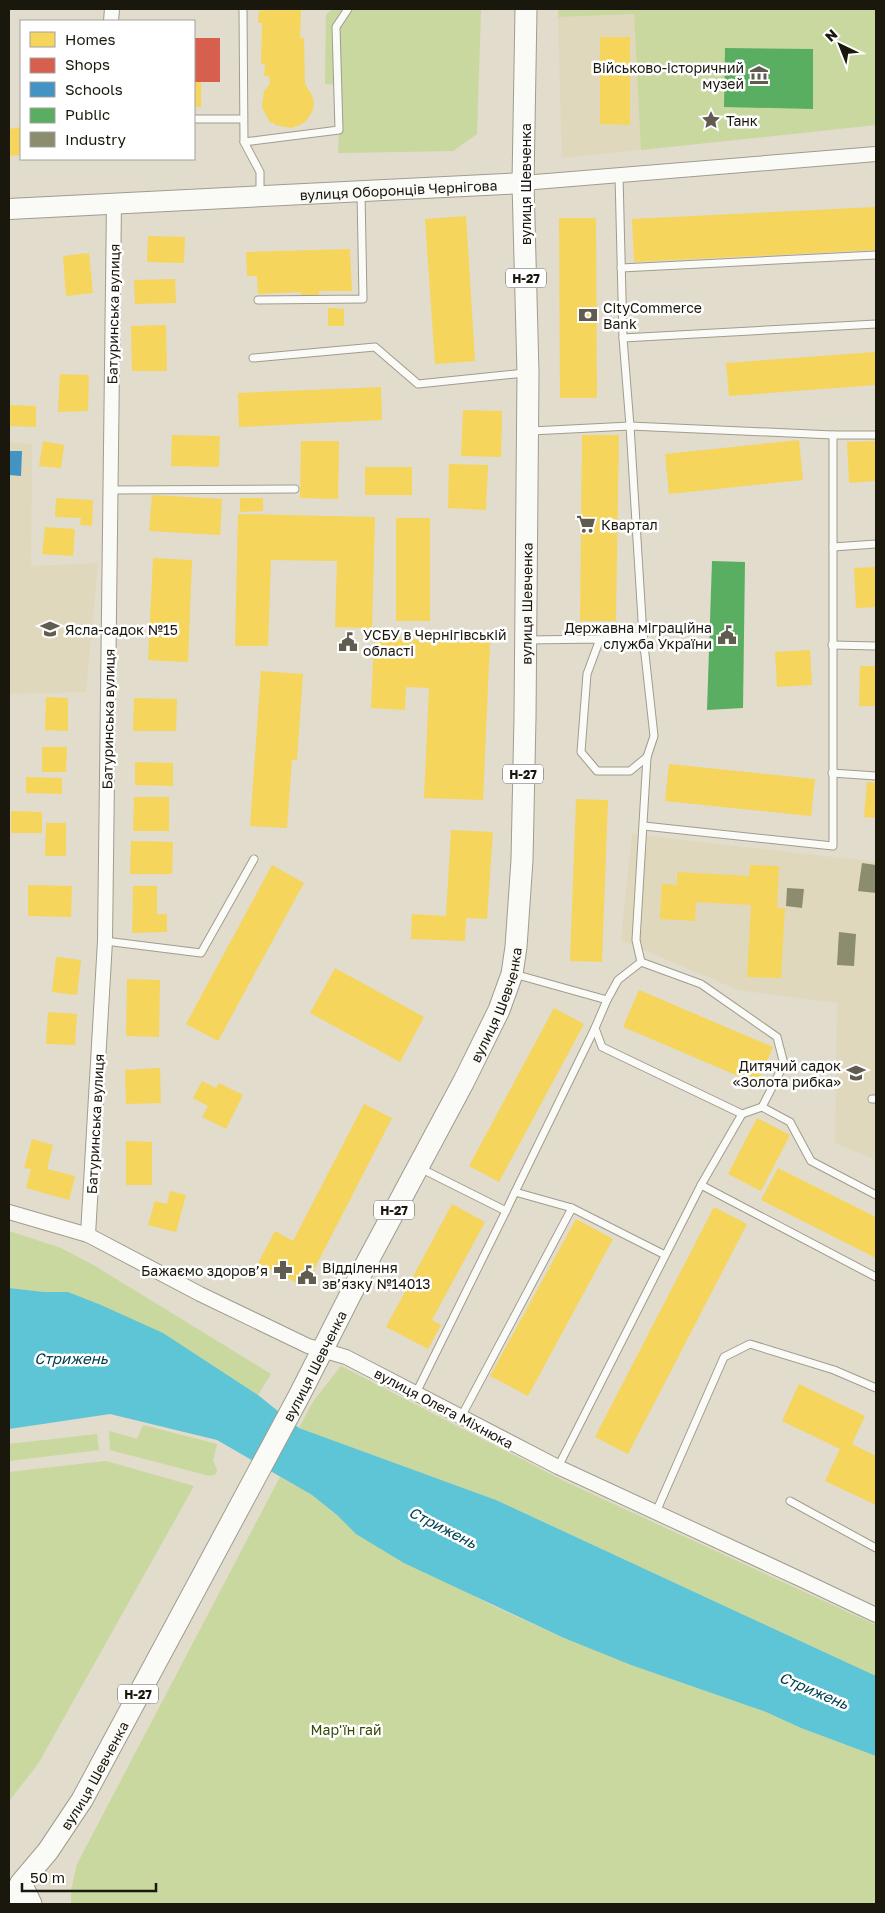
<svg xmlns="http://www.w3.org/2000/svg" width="885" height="1913" viewBox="0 0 885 1913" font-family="'Golos Text',sans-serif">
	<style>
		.built { fill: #e0d8bc }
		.green { fill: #c8d89e }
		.water { fill: #5dc5d6 }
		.homes { fill: #f6d55c }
		.shops { fill: #d6604d }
		.schools { fill: #4393c3 }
		.public { fill: #5aae61 }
		.industry { fill: #8c8c6e }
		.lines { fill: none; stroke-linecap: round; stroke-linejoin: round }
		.service-casing { stroke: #a09c8f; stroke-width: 9 }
		.minor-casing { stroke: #a09c8f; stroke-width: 16 }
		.secondary-casing { stroke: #a09c8f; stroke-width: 22 }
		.primary-casing { stroke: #a09c8f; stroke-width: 23 }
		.service { stroke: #fafaf7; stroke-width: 7 }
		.minor { stroke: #fafaf7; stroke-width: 14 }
		.secondary { stroke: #fafaf7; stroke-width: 20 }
		.primary { stroke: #fafaf7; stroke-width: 21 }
		.labels { text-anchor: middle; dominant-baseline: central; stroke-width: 5; stroke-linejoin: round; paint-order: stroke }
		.shield { fill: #fff; stroke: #5f5d56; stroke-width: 1 }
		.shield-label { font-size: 12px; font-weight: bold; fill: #1a170d }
		.poi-label { font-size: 14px; fill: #1a170d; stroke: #fff; text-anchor: start }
		.street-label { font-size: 14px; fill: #1a170d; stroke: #fff }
		.park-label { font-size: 14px; fill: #364a03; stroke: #fff }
		.water-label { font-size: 15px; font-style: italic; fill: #01424f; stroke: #fff }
	</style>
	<rect width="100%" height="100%" fill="#e1dccb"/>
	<g class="built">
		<path d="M634 14 641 150 562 158 558 17Z"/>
		<path d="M9 442 32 444 31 566 98 563 86 692 9 694Z"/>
		<path d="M632 834 876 862V1160L835 1143 837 1003 738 990 621 940Z"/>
	</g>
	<g class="green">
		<path d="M332 9H481L477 134 453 151 338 153 341 85 325 84 326 15Z"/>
		<path d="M559 9H876V125L641 150 634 14 558 17Z"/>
		<path d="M9 1231 61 1248 95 1266 271 1374 258 1395 199 1357 68 1292H44L9 1288Z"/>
		<path d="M341 1366 566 1482 876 1625V1676L496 1500 299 1428 314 1400Z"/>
		<path d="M143 1425 217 1444 213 1460 217 1470 216 1474 210 1476 110 1450 109 1431 137 1439Z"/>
		<path d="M97 1434 99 1450 9 1461V1444Z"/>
		<path d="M106 1461 194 1486 38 1764 9 1801V1472Z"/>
		<path d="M280 1477 312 1495 337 1515 356 1534 493 1606 564 1638 631 1665 766 1712 801 1728 876 1756V1904H71V1890L77 1864Z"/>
	</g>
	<path class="water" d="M9 1288 44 1292H68L101 1305 163 1333 258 1395 299 1428 496 1500 876 1676V1756L801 1728 766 1712 631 1665 564 1638 404 1563 356 1534 337 1515 312 1495 217 1440 110 1414 9 1429Z"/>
	<g class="homes">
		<path d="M262 9H301L300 38H304L305 84 312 95 314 104 312 112 307 120 300 125 291 128 276 125 269 121 262 107 264 91 270 84 269 76H264L265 64H261L262 23H258L259 11H262Z"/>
		<path d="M600 37H630V125L600 124Z"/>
		<rect x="194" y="82" width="7" height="25"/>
		<path d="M21 127V155L9 156V129Z"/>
		<path d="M876 207V250L634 262 632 219Z"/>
		<path d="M466 216 475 361 435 364 425 219Z"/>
		<path d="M559 218H596L597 398H560Z"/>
		<path d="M148 236 185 237 184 263 147 262Z"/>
		<path d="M350 249 352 291H319V298L301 299V292L258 294 257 276H247L246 252Z"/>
		<path d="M89 253 93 293 66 296 63 256Z"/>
		<path d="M175 279 176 303 135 304 134 280Z"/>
		<path d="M328 308 344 309V326H328Z"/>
		<path d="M166 325 167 371H132L131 326Z"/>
		<path d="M876 352V385L729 396 726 363Z"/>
		<path d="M60 374 89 375 88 411 58 412Z"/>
		<path d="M381 387 382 420 239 427 238 393Z"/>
		<path d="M9 405 36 406V427L9 426Z"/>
		<path d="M463 410 502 411 501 457 461 456Z"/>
		<path d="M172 435 220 436 219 467 171 466Z"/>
		<path d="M582 435H619L616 621H580Z"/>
		<path d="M799 440 803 480 669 494 665 454Z"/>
		<path d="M43 441 64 445 61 468 39 466Z"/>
		<path d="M301 441H339L338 499 300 498Z"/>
		<path d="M876 441V481L849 483 847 442Z"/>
		<path d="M449 464 488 465 486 510 448 508Z"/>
		<rect x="365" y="467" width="47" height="28"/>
		<path d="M152 495 222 499 220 535 149 531Z"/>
		<path d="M56 498 93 500 92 526 80 525 81 518 55 517Z"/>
		<path d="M240 498H263V511L240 512Z"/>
		<path d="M238 514 375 517 372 628 335 627 337 561 271 560 268 646H235Z"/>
		<rect x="396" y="518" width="34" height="103"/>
		<path d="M45 527 75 529 73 556 42 554Z"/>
		<path d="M153 558 192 560 188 662 148 660Z"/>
		<path d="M876 567V607L856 608 854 568Z"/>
		<path d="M374 638 490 642 483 800 424 798 429 688 406 687 405 710 371 708Z"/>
		<path d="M810 650 812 685 777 687 775 652Z"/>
		<path d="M860 666H876V706H859Z"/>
		<path d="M261 671 303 674 297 760H292L287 828 250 826Z"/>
		<path d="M46 697 68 698V731L45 730Z"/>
		<path d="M134 698 177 699 176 731H133Z"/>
		<path d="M42 747H67L66 772H42Z"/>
		<path d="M135 762 173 763V786L135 785Z"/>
		<path d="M669 764 815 779 811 816 665 801Z"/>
		<path d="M26 777 62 778V794L26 793Z"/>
		<path d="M867 782 876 783V818L864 817Z"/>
		<path d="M134 797H169V831H133Z"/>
		<path d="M576 799 608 800 602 962 570 961Z"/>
		<path d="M11 811 42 812V833H11Z"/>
		<path d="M46 823H66V856H45Z"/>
		<path d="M451 830 493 832 487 919 466 918 465 941 411 939 412 914 446 916Z"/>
		<path d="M131 841 173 842 172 874H130Z"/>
		<path d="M272 865 304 883 218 1041 186 1024Z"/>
		<path d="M750 865 779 866 777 908H785L781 978 747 977 751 905 696 902 695 921 660 919 662 884 677 885V872L749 876Z"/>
		<path d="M28 885 72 886 71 917 28 916Z"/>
		<path d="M133 886H157V914H167V932L132 933Z"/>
		<path d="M56 957 81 960 77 995 52 992Z"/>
		<path d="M335 968 424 1017 400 1062 310 1013Z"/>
		<path d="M127 979 160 980 159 1037 126 1036Z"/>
		<path d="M639 990 773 1047 757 1084 623 1027Z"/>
		<path d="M554 1008 584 1024 499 1182 469 1166Z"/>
		<path d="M48 1012 77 1014 75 1045 46 1044Z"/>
		<path d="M160 1068 161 1103 126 1104 125 1070Z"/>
		<path d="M202 1081 216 1088 219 1083 243 1095 226 1129 202 1117 208 1106 193 1098Z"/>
		<path d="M364 1104 392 1118 305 1287 258 1263 275 1231 293 1241Z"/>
		<path d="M757 1118 790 1135 761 1191 728 1174Z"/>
		<path d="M32 1139 53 1145 47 1169 75 1176 69 1200 26 1188 31 1169 24 1168Z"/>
		<path d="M126 1141 152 1142V1185H126Z"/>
		<path d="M778 1168 876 1217V1258L761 1200Z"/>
		<path d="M170 1191 186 1195 176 1232 148 1225 155 1201 167 1204Z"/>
		<path d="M452 1204 485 1222 432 1320 441 1325 428 1349 386 1327Z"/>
		<path d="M714 1207 747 1224 628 1454 595 1437Z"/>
		<path d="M576 1219 613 1239 528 1396 490 1376Z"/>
		<path d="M799 1384 865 1416 852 1444 876 1456V1505L825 1481 840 1449 782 1421Z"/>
	</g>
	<rect class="shops" x="194" y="38" width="26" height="44"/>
	<path class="schools" d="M9 451H22L21 476 9 475Z"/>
	<g class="public">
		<path d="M725 48 813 49V109L724 107Z"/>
		<path d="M712 561 745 562 743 708 707 710Z"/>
	</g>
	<g class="industry">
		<path d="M862 863 876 865V893L858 891Z"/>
		<path d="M787 888 804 889 802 908 786 906Z"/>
		<path d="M839 932 856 934 854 966 837 965Z"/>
	</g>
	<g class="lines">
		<g class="service-casing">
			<g id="service">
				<path d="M243 9 244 142 260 172V194"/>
				<path d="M194 119H242"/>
				<path d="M244 142 339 130 336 27 348 9"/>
				<path d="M621 268 876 255"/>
				<path d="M258 300 363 299 361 192"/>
				<path d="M623 338 876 324"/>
				<path d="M253 358 375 347 418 384 525 373"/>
				<path d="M531 431 630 426 623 338 619 175"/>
				<path d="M110 490 295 489"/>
				<path d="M833 547 876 544"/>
				<path d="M600 639 643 636"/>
				<path d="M528 640 600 639 587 674 581 752 597 771H630L647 757"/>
				<path d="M832 645 876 646"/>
				<path d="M832 773 876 776"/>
				<path d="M644 826 833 846V435"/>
				<path d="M105 941 201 953 254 859"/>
				<path d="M641 962 701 984 777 1037 784 1064 762 1107"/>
				<path d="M514 974 607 1000 595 1028 602 1047 742 1114 762 1107 790 1122 811 1161 876 1195"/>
				<path d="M607 1000 618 980 641 962 636 940 647 757 654 736 643 636 630 426 833 435H876"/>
				<path d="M872 1099H876"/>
				<path d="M742 1114 701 1185 876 1277"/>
				<path d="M515 1192 595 1028"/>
				<path d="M572 1208 665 1255"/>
				<path d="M416 1393 506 1211 420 1168"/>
				<path d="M461 1417 572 1208 515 1192 506 1211"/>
				<path d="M558 1467 701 1185"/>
				<path d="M790 1501 876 1548"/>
				<path d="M656 1512 724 1357 750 1344 834 1370 876 1388"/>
			</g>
		</g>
		<g class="minor-casing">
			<g id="minor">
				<path d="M111 21 112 9"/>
				<path d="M523 183 876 154"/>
				<path d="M9 1212 88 1235 200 1294 308 1346 346 1357 558 1467 800 1579 876 1615"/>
				<path d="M88 1235 105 941 114 203"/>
			</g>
		</g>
		<g class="secondary-casing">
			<g id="secondary">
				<path id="s1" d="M9 209 523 183"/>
				<path d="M9 1900 21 1883"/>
			</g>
		</g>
		<g class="primary-casing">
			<g id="primary">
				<path id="s2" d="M31 1904 21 1883 48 1851 82 1800 299 1396 365 1266 464 1081 499 1010 512 974 516 947 522 860 525 717 528 373 523 183 526 9"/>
			</g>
		</g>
		<use href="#service" class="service"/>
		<use href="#minor" class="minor"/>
		<use href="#secondary" class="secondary"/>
		<use href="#primary" class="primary"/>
	</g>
	<defs>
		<g id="museum-bare" transform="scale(1.5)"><path d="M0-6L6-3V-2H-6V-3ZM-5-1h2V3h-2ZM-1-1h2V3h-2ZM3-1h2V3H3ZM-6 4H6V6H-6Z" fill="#605c50" stroke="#fff" stroke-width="2.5" paint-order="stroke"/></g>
		<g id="sight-bare" transform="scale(1.5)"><path d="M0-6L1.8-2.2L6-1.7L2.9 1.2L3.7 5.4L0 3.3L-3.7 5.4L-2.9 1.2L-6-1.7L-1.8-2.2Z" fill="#605c50" stroke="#fff" stroke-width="2.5" paint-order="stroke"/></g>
		<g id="bank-bare" transform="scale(1.5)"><path d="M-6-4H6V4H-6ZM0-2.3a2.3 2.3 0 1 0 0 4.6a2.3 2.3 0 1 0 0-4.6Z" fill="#605c50" stroke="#fff" stroke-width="2.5" paint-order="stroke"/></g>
		<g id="supermarket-bare" transform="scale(1.5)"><path d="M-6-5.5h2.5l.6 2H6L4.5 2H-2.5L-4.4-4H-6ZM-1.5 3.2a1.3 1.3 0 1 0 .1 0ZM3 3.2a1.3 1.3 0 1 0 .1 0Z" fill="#605c50" stroke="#fff" stroke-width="2.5" paint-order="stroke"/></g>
		<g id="school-bare" transform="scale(1.5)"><path d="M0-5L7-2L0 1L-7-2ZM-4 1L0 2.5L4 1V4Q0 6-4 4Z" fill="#605c50" stroke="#fff" stroke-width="2.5" paint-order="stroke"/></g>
		<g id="civic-bare" transform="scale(1.5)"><path d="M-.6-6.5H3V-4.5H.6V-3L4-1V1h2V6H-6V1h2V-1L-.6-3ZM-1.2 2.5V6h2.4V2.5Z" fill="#605c50" stroke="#fff" stroke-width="2.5" paint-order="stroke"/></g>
		<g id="pharmacy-bare" transform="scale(1.5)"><path d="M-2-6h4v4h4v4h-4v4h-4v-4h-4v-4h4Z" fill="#605c50" stroke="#fff" stroke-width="2.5" paint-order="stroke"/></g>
	</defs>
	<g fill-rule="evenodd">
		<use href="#museum-bare" x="759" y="75"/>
		<use href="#sight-bare" x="711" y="120"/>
		<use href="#bank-bare" x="588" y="315"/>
		<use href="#supermarket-bare" x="586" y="524"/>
		<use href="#school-bare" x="50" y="629"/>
		<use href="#civic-bare" x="727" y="635"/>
		<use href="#civic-bare" x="348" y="642"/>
		<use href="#school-bare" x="856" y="1073"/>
		<use href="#pharmacy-bare" x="283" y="1270"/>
		<use href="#civic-bare" x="307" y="1275"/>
	</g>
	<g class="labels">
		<g class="shield">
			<rect x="506" y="268.5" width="40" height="19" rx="4"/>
			<rect x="503" y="764.5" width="40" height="19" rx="4"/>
			<rect x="374" y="1200.5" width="40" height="19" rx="4"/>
			<rect x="118" y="1684.5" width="40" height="19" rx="4"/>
		</g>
		<g class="shield-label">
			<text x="526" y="278">Н-27</text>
			<text x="523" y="774">Н-27</text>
			<text x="394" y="1210">Н-27</text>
			<text x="138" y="1694">Н-27</text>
		</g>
		<g class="poi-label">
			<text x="744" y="67" text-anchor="end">Військово-історичний<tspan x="744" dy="16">музей</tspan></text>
			<text x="726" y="120">Танк</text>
			<text x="603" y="307">CityCommerce<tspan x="603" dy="16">Bank</tspan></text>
			<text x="601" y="524">Квартал</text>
			<text x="712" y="627" text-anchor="end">Державна міграційна<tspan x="712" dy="16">служба України</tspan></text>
			<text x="65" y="629">Ясла-садок №15</text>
			<text x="363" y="634">УСБУ в Чернігівській<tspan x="363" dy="16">області</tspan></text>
			<text x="841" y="1065" text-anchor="end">Дитячий садок<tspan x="841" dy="16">«Золота рибка»</tspan></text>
			<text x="322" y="1267">Відділення<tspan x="322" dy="16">зв’язку №14013</tspan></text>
			<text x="268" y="1270" text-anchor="end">Бажаємо здоров’я</text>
		</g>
		<g class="street-label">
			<text transform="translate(525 184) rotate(-90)">вулиця Шевченка</text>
			<text stroke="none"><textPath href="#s1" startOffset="390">вулиця Оборонців Чернігова</textPath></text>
			<text transform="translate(113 314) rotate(-89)">Батуринська вулиця</text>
			<text stroke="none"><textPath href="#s2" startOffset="1429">вулиця Шевченка</textPath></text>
			<text transform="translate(108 719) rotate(-89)">Батуринська вулиця</text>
			<text stroke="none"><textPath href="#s2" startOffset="1024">вулиця Шевченка</textPath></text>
			<text transform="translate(95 1124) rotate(-87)">Батуринська вулиця</text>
			<text stroke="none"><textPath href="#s2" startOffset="619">вулиця Шевченка</textPath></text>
			<text transform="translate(444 1408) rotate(28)">вулиця Олега Міхнюка</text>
			<text stroke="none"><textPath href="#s2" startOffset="154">вулиця Шевченка</textPath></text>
		</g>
		<g class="park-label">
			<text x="346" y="1729">Мар'їн гай</text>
		</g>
		<g class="water-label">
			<text x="71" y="1358">Стрижень</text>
			<text transform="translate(443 1527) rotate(27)">Стрижень</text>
			<text transform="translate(814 1690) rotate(23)">Стрижень</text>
		</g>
	</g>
	<rect width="885" height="1913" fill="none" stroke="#1a170d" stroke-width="20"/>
	<rect x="20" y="20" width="175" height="140" fill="#ffffff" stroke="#a3a29e"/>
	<rect x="30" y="32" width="25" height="15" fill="#f6d55c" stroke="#a3a29e"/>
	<text x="65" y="45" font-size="15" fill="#1a170d">Homes</text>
	<rect x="30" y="58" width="25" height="15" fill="#d6604d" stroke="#a3a29e"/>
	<text x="65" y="70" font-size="15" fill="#1a170d">Shops</text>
	<rect x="30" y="82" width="25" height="15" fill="#4393c3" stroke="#a3a29e"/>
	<text x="65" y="95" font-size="15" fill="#1a170d">Schools</text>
	<rect x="30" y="108" width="25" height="15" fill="#5aae61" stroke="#a3a29e"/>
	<text x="65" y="120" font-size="15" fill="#1a170d">Public</text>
	<rect x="30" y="132" width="25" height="15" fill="#8c8c6e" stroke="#a3a29e"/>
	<text x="65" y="145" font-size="15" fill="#1a170d">Industry</text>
	<g transform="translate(840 45) rotate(317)" stroke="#ffffff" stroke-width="4" paint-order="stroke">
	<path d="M0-4L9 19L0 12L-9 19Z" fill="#1a170d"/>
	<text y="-8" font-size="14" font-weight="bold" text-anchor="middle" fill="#1a170d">N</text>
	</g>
	<path d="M22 1883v8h134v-8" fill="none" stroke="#1a170d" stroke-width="2.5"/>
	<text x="30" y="1883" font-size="15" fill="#1a170d" stroke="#ffffff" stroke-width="4" paint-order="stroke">50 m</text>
</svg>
